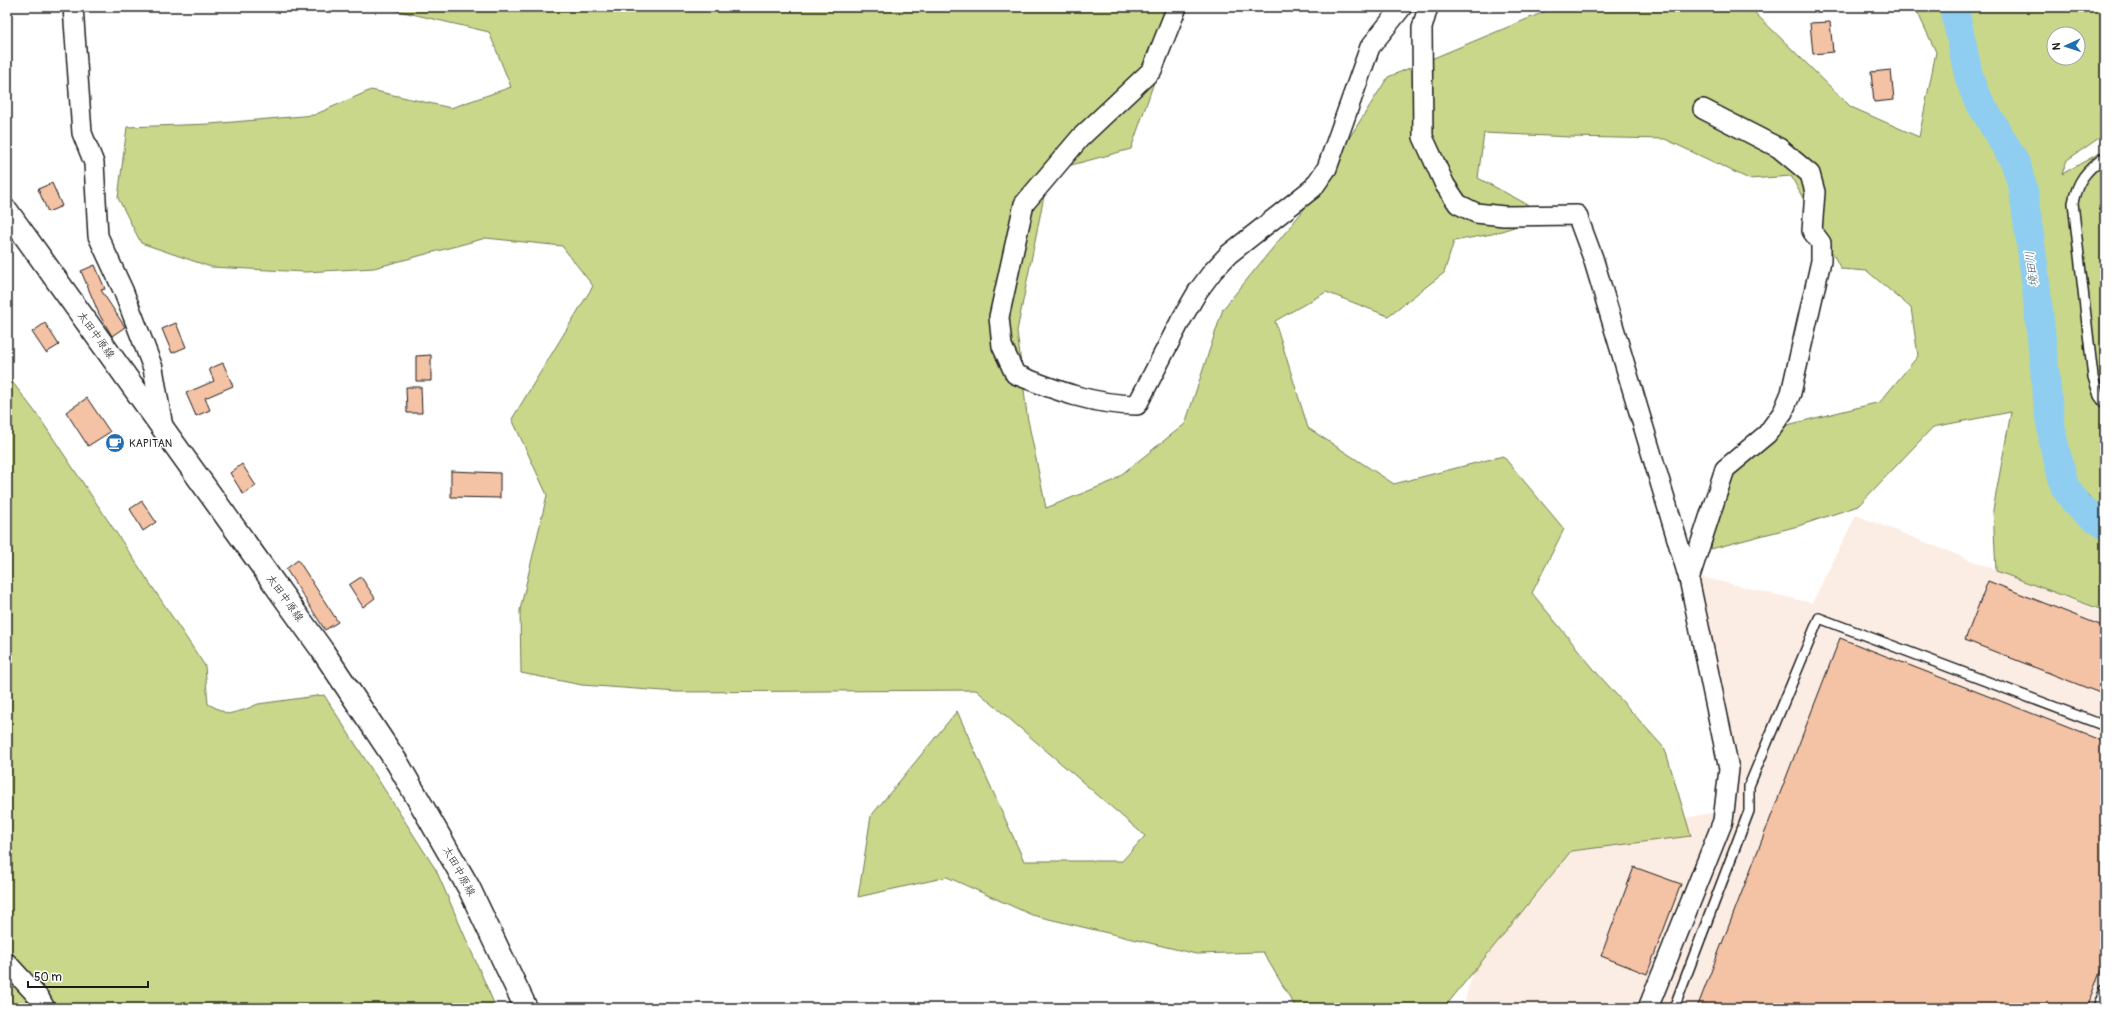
<svg xmlns="http://www.w3.org/2000/svg" width="2112" height="1015" viewBox="0 0 2112 1015" font-family="Pangolin,'Klee One',sans-serif">
	<style>
		.built { fill: #fcede4 }
		.green { fill: #c9d78b; stroke: #727a54; fill-rule: evenodd }
		.lines { fill: none; stroke-linecap: round; stroke-linejoin: round }
		.river { stroke: #8fcef0; stroke-width: 29 }
		.building { fill: #f4c2a4; stroke: #1c1c1c }
		.lane-casing { stroke: #1c1c1c; stroke-width: 12 }
		.street-casing { stroke: #1c1c1c; stroke-width: 22 }
		.secondary-casing { stroke: #1c1c1c; stroke-width: 25 }
		.lane { stroke: #fff; stroke-width: 9 }
		.street { stroke: #fff; stroke-width: 19 }
		.secondary { stroke: #fff; stroke-width: 22 }
		.labels { text-anchor: middle; dominant-baseline: central; stroke-width: 3; stroke-linejoin: round; paint-order: stroke }
		.street-label { font-size: 11px; fill: #1c1c1c; stroke: #fff }
		.poi-label { font-size: 11px; fill: #1c1c1c; stroke: #fff; text-anchor: start }
		.water-label { font-size: 12px; font-style: italic; fill: #445a66; stroke: #fff }
	</style>
	<rect width="100%" height="100%" fill="#fff"/>
	<filter id="ink" filterUnits="userSpaceOnUse"><feTurbulence type="fractalNoise" baseFrequency=".025" numOctaves="2"/><feDisplacementMap in="SourceGraphic" scale="8" xChannelSelector="R" yChannelSelector="G"/><feConvolveMatrix kernelMatrix="1 2 1 2 8 2 1 2 1" color-interpolation-filters="sRGB"/></filter>
	<g filter="url(#ink)">
		<path class="built" d="M1856 515 2105 613V1008H1463L1497 883 1562 841 1727 810 1693 575 1812 603Z"/>
		<g class="green">
			<path d="M382 7H1180L1131 149 1049 171 1017 331 1027 415 1046 508 1113 481 1185 424 1223 309 1302 212 1388 77 1556 7H1744L1751 9 1851 107 1919 137 1936 52 1915 7H2098L2105 15V134L2067 160 2062 174 2105 150V512L2083 490 2105 518V611L1996 571 1993 510 2011 412 1933 427 1858 506 1798 526 1711 549 1720 483 1783 426 1880 402 1918 356 1911 308 1867 271 1841 269 1791 176 1749 179 1665 139 1570 137 1484 133 1478 178 1549 216 1492 234 1454 241 1444 273 1388 316 1326 292 1275 321 1308 428 1394 484 1503 456 1564 529 1532 593 1597 673 1665 749 1691 836 1571 851 1444 1008H1296L1263 952 1196 954 1032 915 947 877 858 897 871 816 957 711 1024 861H1122L1145 836 976 690 677 692 582 685 521 673 520 610 547 495 512 419 593 286 562 246 486 238 374 268 306 272 211 267 141 243 118 198 127 127 210 124 314 115 371 90 451 108 511 87 489 32ZM2054 34H2078V58H2054ZM2037 248 2043 336 2033 261ZM2050 393 2071 476 2058 459Z"/>
			<path d="M7 375 39 417 205 666 208 704 228 714 244 710 258 704 324 695 436 870 496 1008H7Z"/>
		</g>
		<g class="lines">
			<path class="river" d="M1954 7 1969 77 1976 96 2015 162 2023 187 2035 276 2049 413 2054 445 2065 487 2078 506 2105 525"/>
		</g>
		<g class="building">
			<path d="M1830 22 1833 52 1813 54 1810 23Z"/>
			<path d="M1891 70 1894 100 1874 102 1871 72Z"/>
			<path d="M52 183 62 206 48 212 38 189Z"/>
			<path d="M95 265 105 289 101 290 125 327 112 336 99 314 81 271Z"/>
			<path d="M45 323 59 345 46 353 32 332Z"/>
			<path d="M176 323 186 347 172 353 162 329Z"/>
			<path d="M431 355V381H416V356Z"/>
			<path d="M223 363 233 386 205 398 210 410 196 416 186 393 214 381 209 369Z"/>
			<path d="M406 387H421L422 413H407Z"/>
			<path d="M87 398 110 432 88 446 66 412Z"/>
			<path d="M242 464 256 486 243 494 230 473Z"/>
			<path d="M451 471 500 473V498L451 497Z"/>
			<path d="M142 501 156 522 143 531 130 509Z"/>
			<path d="M298 560 338 622 325 630 286 569Z"/>
			<path d="M361 577 375 598 363 607 349 585Z"/>
			<path d="M1988 581 2105 627V695L1965 640Z"/>
			<path d="M1840 638 2105 742V960L2086 1008H1697Z"/>
			<path d="M1634 867 1681 884 1647 974 1601 956Z"/>
		</g>
		<g class="lines">
			<g class="lane-casing">
				<g id="lane">
					<path d="M2105 157C2087 169 2077 181 2073 203L2093 377 2099 396 2105 404"/>
					<path d="M1674 1008 1749 811V786L1819 618 2105 726"/>
					<path d="M2098 1008 2105 989"/>
				</g>
			</g>
			<g class="street-casing">
				<g id="street">
					<path d="M73 7 82 133 94 163 98 236 123 290 153 368 163 427"/>
					<path d="M1177 7 1152 70 1080 138 1024 204 999 317 1002 346 1015 374C1054 390 1094 405 1137 405L1181 320 1198 291 1213 271 1229 254 1313 188 1327 168 1370 47 1402 7"/>
					<path d="M1428 7 1422 28 1423 137 1445 185 1458 204 1476 213 1504 216 1577 215 1593 258 1689 579 1729 769 1723 821 1648 1008"/>
					<path d="M1689 579 1725 469 1767 434 1783 412 1791 393 1821 261V243L1812 231 1815 192 1810 174 1779 148 1703 109"/>
					<path d="M7 963 40 999 45 1008"/>
				</g>
			</g>
			<g class="secondary-casing">
				<path id="secondary" d="M7 211 322 650 398 764 469 888 526 1008"/>
			</g>
			<use href="#lane" class="lane"/>
			<use href="#street" class="street"/>
			<use href="#secondary" class="secondary"/>
		</g>
	</g>
	<defs>
		<g id="cafe-disc" transform="scale(1)"><circle r="9.5" fill="#1f6fb2" stroke="#fff"/><path d="M-5.5-4.5H6V0H3Q3 3.5 0 3.5H-2.5Q-5.5 3.5-5.5 0ZM3-3.2v2h1.7v-2ZM-6 4.5H4V6H-6Z" fill="#fff"/></g>
	</defs>
	<g fill-rule="evenodd">
		<use href="#cafe-disc" x="115" y="443"/>
	</g>
	<g class="labels">
		<g class="street-label">
			<text transform="translate(96 335) rotate(54)">太田中原線</text>
			<text transform="translate(285 598) rotate(54)">太田中原線</text>
			<text transform="translate(459 871) rotate(61)">太田中原線</text>
		</g>
		<g class="poi-label">
			<text x="129" y="443">KAPITAN</text>
		</g>
		<g class="water-label">
			<text transform="translate(2032 269) rotate(-97)">境田川</text>
		</g>
	</g>
	<rect width="2112" height="1015" fill="none" stroke="#fff" stroke-width="24"/>
	<rect x="12" y="12" width="2088" height="991" fill="none" stroke="#1c1c1c" stroke-width="1.5" filter="url(#ink)"/>
	<g transform="translate(2066 46) rotate(267)"><circle r="19" fill="#ffffff" stroke="#a4a4a4"/>
	<path d="M0-3L7 15L0 10L-7 15Z" fill="#1f6fb2"/>
	<text y="-6" font-size="11" font-weight="bold" text-anchor="middle" fill="#1c1c1c">N</text>
	</g>
	<path d="M28 981v6h120v-6" fill="none" stroke="#1c1c1c" stroke-width="2"/>
	<text x="34" y="981" font-size="12" fill="#1c1c1c" stroke="#ffffff" stroke-width="3" paint-order="stroke">50 m</text>
</svg>
